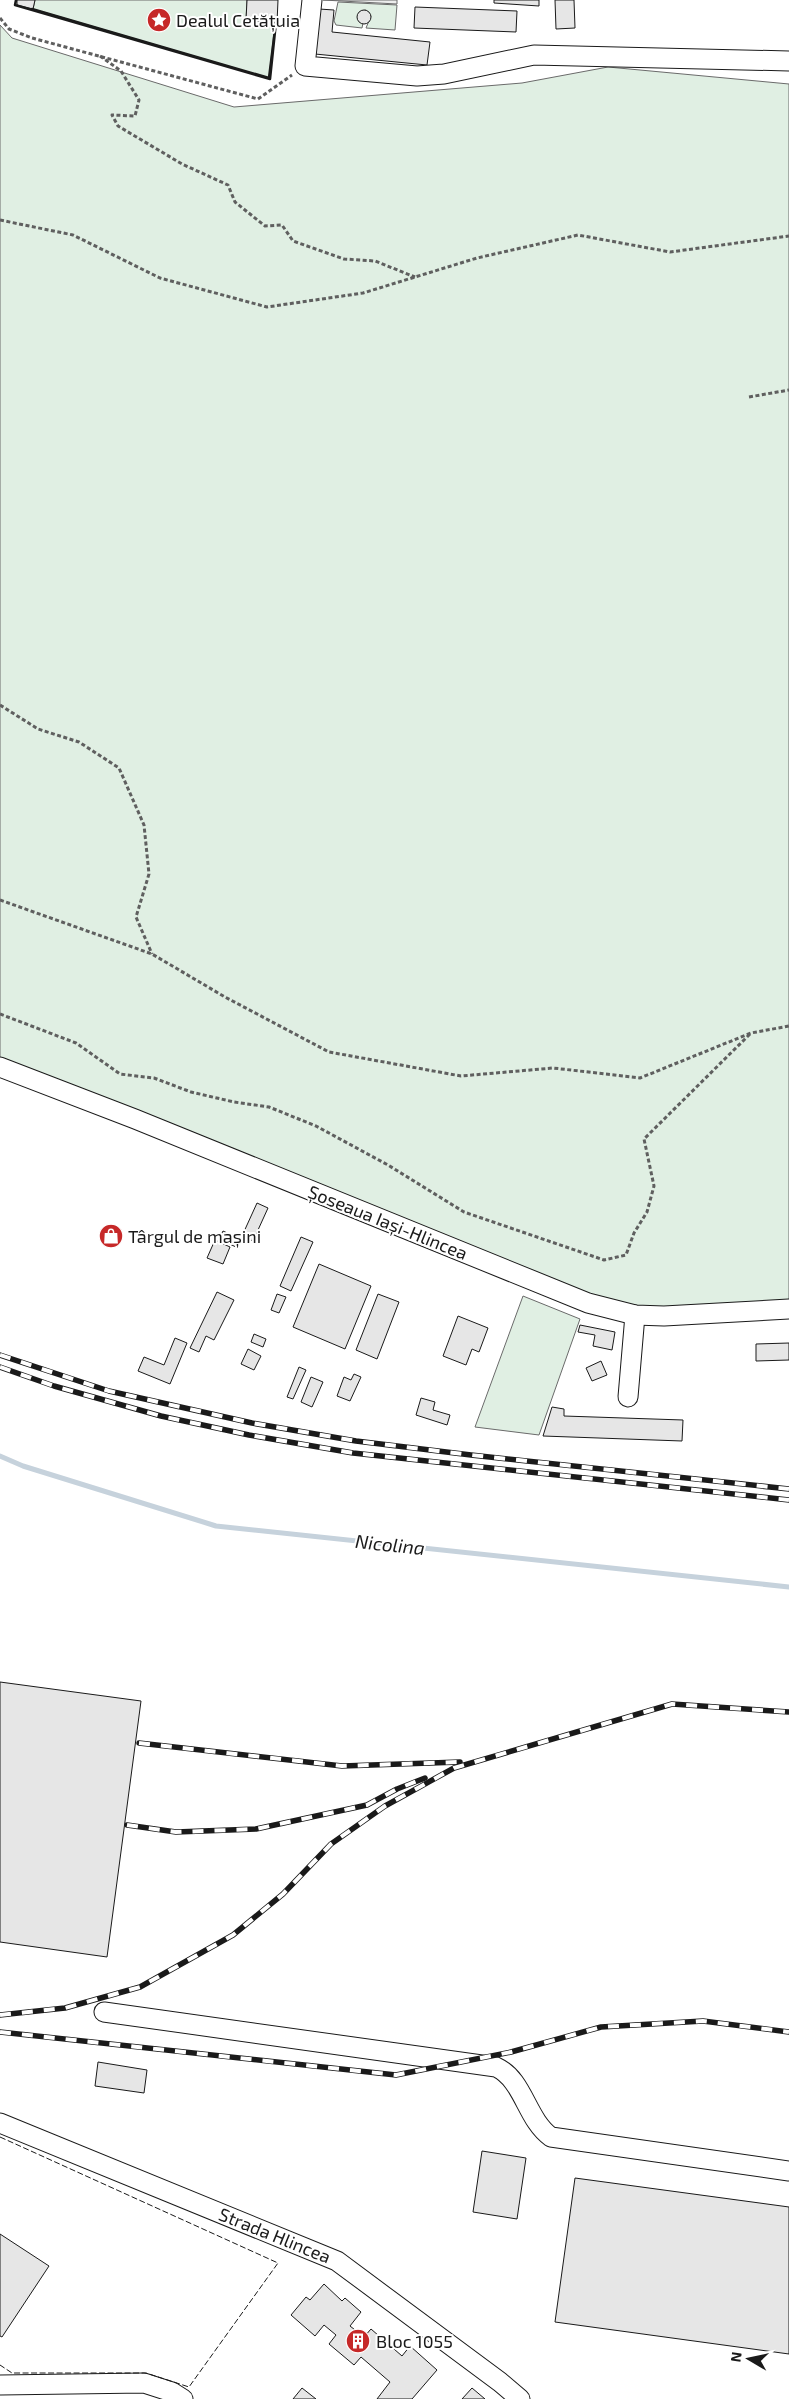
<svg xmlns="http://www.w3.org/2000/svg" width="789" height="2399" viewBox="0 0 789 2399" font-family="'Exo 2',sans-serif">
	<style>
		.green { fill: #e0efe3; stroke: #6a6a6a }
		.parking { fill: #ededed; stroke: #6a6a6a }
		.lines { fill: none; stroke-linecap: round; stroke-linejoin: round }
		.stream { stroke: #c6d2dc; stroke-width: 5 }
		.building { fill: #e6e6e6; stroke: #1a1a1a }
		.minor-casing { stroke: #1a1a1a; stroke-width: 21 }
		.path { stroke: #5f5f5f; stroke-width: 3; stroke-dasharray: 4 2.5; stroke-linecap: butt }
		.minor { stroke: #fff; stroke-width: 19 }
		.rail-casing { stroke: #1a1a1a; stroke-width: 5.5 }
		.rail { stroke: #fff; stroke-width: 4; stroke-dasharray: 11; stroke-linecap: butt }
		.fence { stroke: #1a1a1a; stroke-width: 1; stroke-dasharray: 6 2.5; stroke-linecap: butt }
		.wall { stroke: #1a1a1a; stroke-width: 2.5 }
		.labels { text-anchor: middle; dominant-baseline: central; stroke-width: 4; stroke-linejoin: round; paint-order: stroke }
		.poi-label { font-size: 18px; fill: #1a1a1a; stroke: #fff; text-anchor: start }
		.street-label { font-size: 18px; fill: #1a1a1a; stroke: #fff }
		.water-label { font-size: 19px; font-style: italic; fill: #1a1a1a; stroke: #fff }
	</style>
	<rect width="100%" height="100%" fill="#fff"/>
	<g class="green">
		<path d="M35 0H247L246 20 275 22 269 78 33 9Z"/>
		<path d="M338 2 397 5 395 30 366 28 371 16 366 10 361 11 358 16V20L363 23 362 28 336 25 334 21Z"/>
		<path d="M0 25 12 38 234 107 522 83 608 67 789 84V1304L627 1313 0 1060Z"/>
		<path d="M523 1296 580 1319 539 1435 475 1427Z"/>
	</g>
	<path class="parking" d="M323 0H397V4Z"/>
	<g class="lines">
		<path class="stream" d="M0 1456 23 1466 216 1526 789 1587"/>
	</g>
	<g class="building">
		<path d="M17 0H35L33 9 17 5Z"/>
		<path d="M247 0H278L277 23 246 20Z"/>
		<path d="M494 0H539V6L494 3Z"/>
		<path d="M555 0H574L575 28 556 29Z"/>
		<path d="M415 7 517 11 516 32 414 28Z"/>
		<path d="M319 9 334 10 332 32 430 42 427 65 315 54Z"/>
		<circle cx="364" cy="17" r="7"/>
		<path d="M257 1203 268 1208 253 1241 242 1236Z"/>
		<path d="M223 1231 240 1239 236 1247 219 1239Z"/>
		<path d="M301 1237 313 1242 291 1291 280 1286Z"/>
		<path d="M215 1240 230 1247 223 1264 207 1258Z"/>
		<path d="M319 1264 371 1286 345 1349 293 1327Z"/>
		<path d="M217 1292 234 1300 214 1340 206 1336 199 1352 190 1348Z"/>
		<path d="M277 1294 286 1297 279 1313 271 1310Z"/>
		<path d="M378 1294 399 1302 377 1359 356 1350Z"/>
		<path d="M458 1316 488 1328 479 1352 472 1349 466 1365 443 1356Z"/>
		<path d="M580 1325 615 1332 612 1350 593 1346 595 1335 578 1332Z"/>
		<path d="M254 1334 266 1339 263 1347 251 1342Z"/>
		<path d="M175 1338 187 1343 170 1384 138 1371 144 1357 164 1365Z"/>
		<path d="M789 1343V1360L756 1361V1344Z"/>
		<path d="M248 1349 261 1356 254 1370 241 1364Z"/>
		<path d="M601 1361 607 1375 592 1381 586 1368Z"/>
		<path d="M299 1367 306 1370 293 1399 287 1397Z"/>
		<path d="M354 1374 361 1377 350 1401 337 1396 344 1377 351 1380Z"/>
		<path d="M311 1377 323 1382 312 1407 301 1402Z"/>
		<path d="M421 1398 435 1402 433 1410 450 1415 447 1425 416 1415Z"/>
		<path d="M552 1407 564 1409V1416L683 1420 682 1441 543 1436Z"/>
		<path d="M0 1682 141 1701 107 1957 0 1942Z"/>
		<path d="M98 2062 147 2070 144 2093 95 2086Z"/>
		<path d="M482 2151 526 2158 517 2219 473 2212Z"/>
		<path d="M575 2178 789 2207V2354L555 2322Z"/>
		<path d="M0 2234 49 2266 2 2337 0 2336Z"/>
		<path d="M324 2284 342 2301 345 2298 361 2312 350 2326 364 2337 371 2329 402 2356 410 2346 437 2370 412 2399H377L390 2382 361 2357 354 2365 329 2344 336 2335 324 2325 315 2336 291 2315 306 2297 310 2300Z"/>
		<path d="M302 2388 316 2399H293Z"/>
		<path d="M472 2388 485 2399H462Z"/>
	</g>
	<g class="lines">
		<g class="minor-casing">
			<g id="minor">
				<path d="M312 0 305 66 417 76 444 74 534 55 789 61"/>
				<path d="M0 1067 135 1119 588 1303 635 1315 664 1316 789 1309"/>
				<path d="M628 1397 635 1315"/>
				<path d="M104 2012 496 2067C524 2080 526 2119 551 2137L789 2171"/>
				<path d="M0 2123 337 2261 500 2382 520 2399"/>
				<path d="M0 2385 144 2383 172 2392 183 2399"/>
			</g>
		</g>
		<g class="path">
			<path d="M0 18 9 29 32 38 258 99 292 75"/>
			<path d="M100 56 121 71 139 100 135 116 112 115 118 126 182 164 228 185 235 202 265 226 282 225 293 241 344 259 375 261 415 277"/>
			<path d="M0 220 73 235 160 278 267 307 363 293 477 258 578 235 670 252 789 236"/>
			<path d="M749 397 789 390"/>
			<path d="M0 705 38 729 79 742 119 768 144 825 149 874 136 917 152 954"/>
			<path d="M0 900 152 954 225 997 329 1052 461 1076 553 1068 640 1078 751 1033 789 1026"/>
			<path d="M0 1014 76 1043 120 1074 154 1078 191 1092 234 1102 269 1107 316 1126 388 1165 464 1212 604 1260 626 1255 634 1233 647 1212 654 1186 644 1139 751 1033"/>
		</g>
		<use href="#minor" class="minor"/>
		<g class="rail-casing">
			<g id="rail">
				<path d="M0 1355 109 1391 252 1423 356 1441 471 1455 789 1489"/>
				<path d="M0 1367 54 1386 161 1416 249 1435 353 1453 789 1500"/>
				<path d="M139 1743 342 1766 460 1762"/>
				<path d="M127 1825 176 1832 256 1829 367 1805 397 1789 425 1778"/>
				<path d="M0 2015 65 2008 140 1987 233 1935 283 1894 331 1844 385 1806 454 1768 672 1704 789 1712"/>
				<path d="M0 2032 396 2075 511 2052 601 2027 703 2021 789 2032"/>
			</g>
		</g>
		<use href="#rail" class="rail"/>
		<path class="fence" d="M0 2137 278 2263 189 2387 146 2373H12L0 2365"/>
		<path class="wall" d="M16 0 15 5 270 79 276 22 269 78 32 9"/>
	</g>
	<defs>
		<g id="sight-disc" transform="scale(1.25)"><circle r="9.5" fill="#c62828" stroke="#fff"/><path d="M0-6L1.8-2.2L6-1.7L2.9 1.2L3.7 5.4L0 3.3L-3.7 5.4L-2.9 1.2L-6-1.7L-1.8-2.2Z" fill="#fff"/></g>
		<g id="shop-disc" transform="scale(1.25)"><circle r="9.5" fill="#c62828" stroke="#fff"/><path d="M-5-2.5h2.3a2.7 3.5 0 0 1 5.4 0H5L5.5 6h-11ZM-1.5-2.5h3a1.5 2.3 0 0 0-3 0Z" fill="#fff"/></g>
		<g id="building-disc" transform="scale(1.25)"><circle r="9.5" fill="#c62828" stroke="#fff"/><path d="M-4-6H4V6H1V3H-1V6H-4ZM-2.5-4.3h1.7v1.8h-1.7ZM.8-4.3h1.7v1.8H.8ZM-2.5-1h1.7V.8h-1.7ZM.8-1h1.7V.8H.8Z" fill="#fff"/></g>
	</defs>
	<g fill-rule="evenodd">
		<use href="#sight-disc" x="159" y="20"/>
		<use href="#shop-disc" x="111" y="1236"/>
		<use href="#building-disc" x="358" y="2341"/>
	</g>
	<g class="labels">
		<g class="poi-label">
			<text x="176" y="20">Dealul Cetățuia</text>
			<text x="128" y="1236">Târgul de mașini</text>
			<text x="376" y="2341">Bloc 1055</text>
		</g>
		<g class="street-label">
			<text transform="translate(388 1222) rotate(22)">Șoseaua Iași-Hlincea</text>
			<text transform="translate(275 2235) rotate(22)">Strada Hlincea</text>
		</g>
		<g class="water-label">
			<text transform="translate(390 1544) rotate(6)">Nicolina</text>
		</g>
	</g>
	<g transform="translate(749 2359) rotate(279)" stroke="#ffffff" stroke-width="4" paint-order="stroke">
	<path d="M0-4L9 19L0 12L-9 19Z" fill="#1a1a1a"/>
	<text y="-8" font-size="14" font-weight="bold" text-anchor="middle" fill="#1a1a1a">N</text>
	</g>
</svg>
